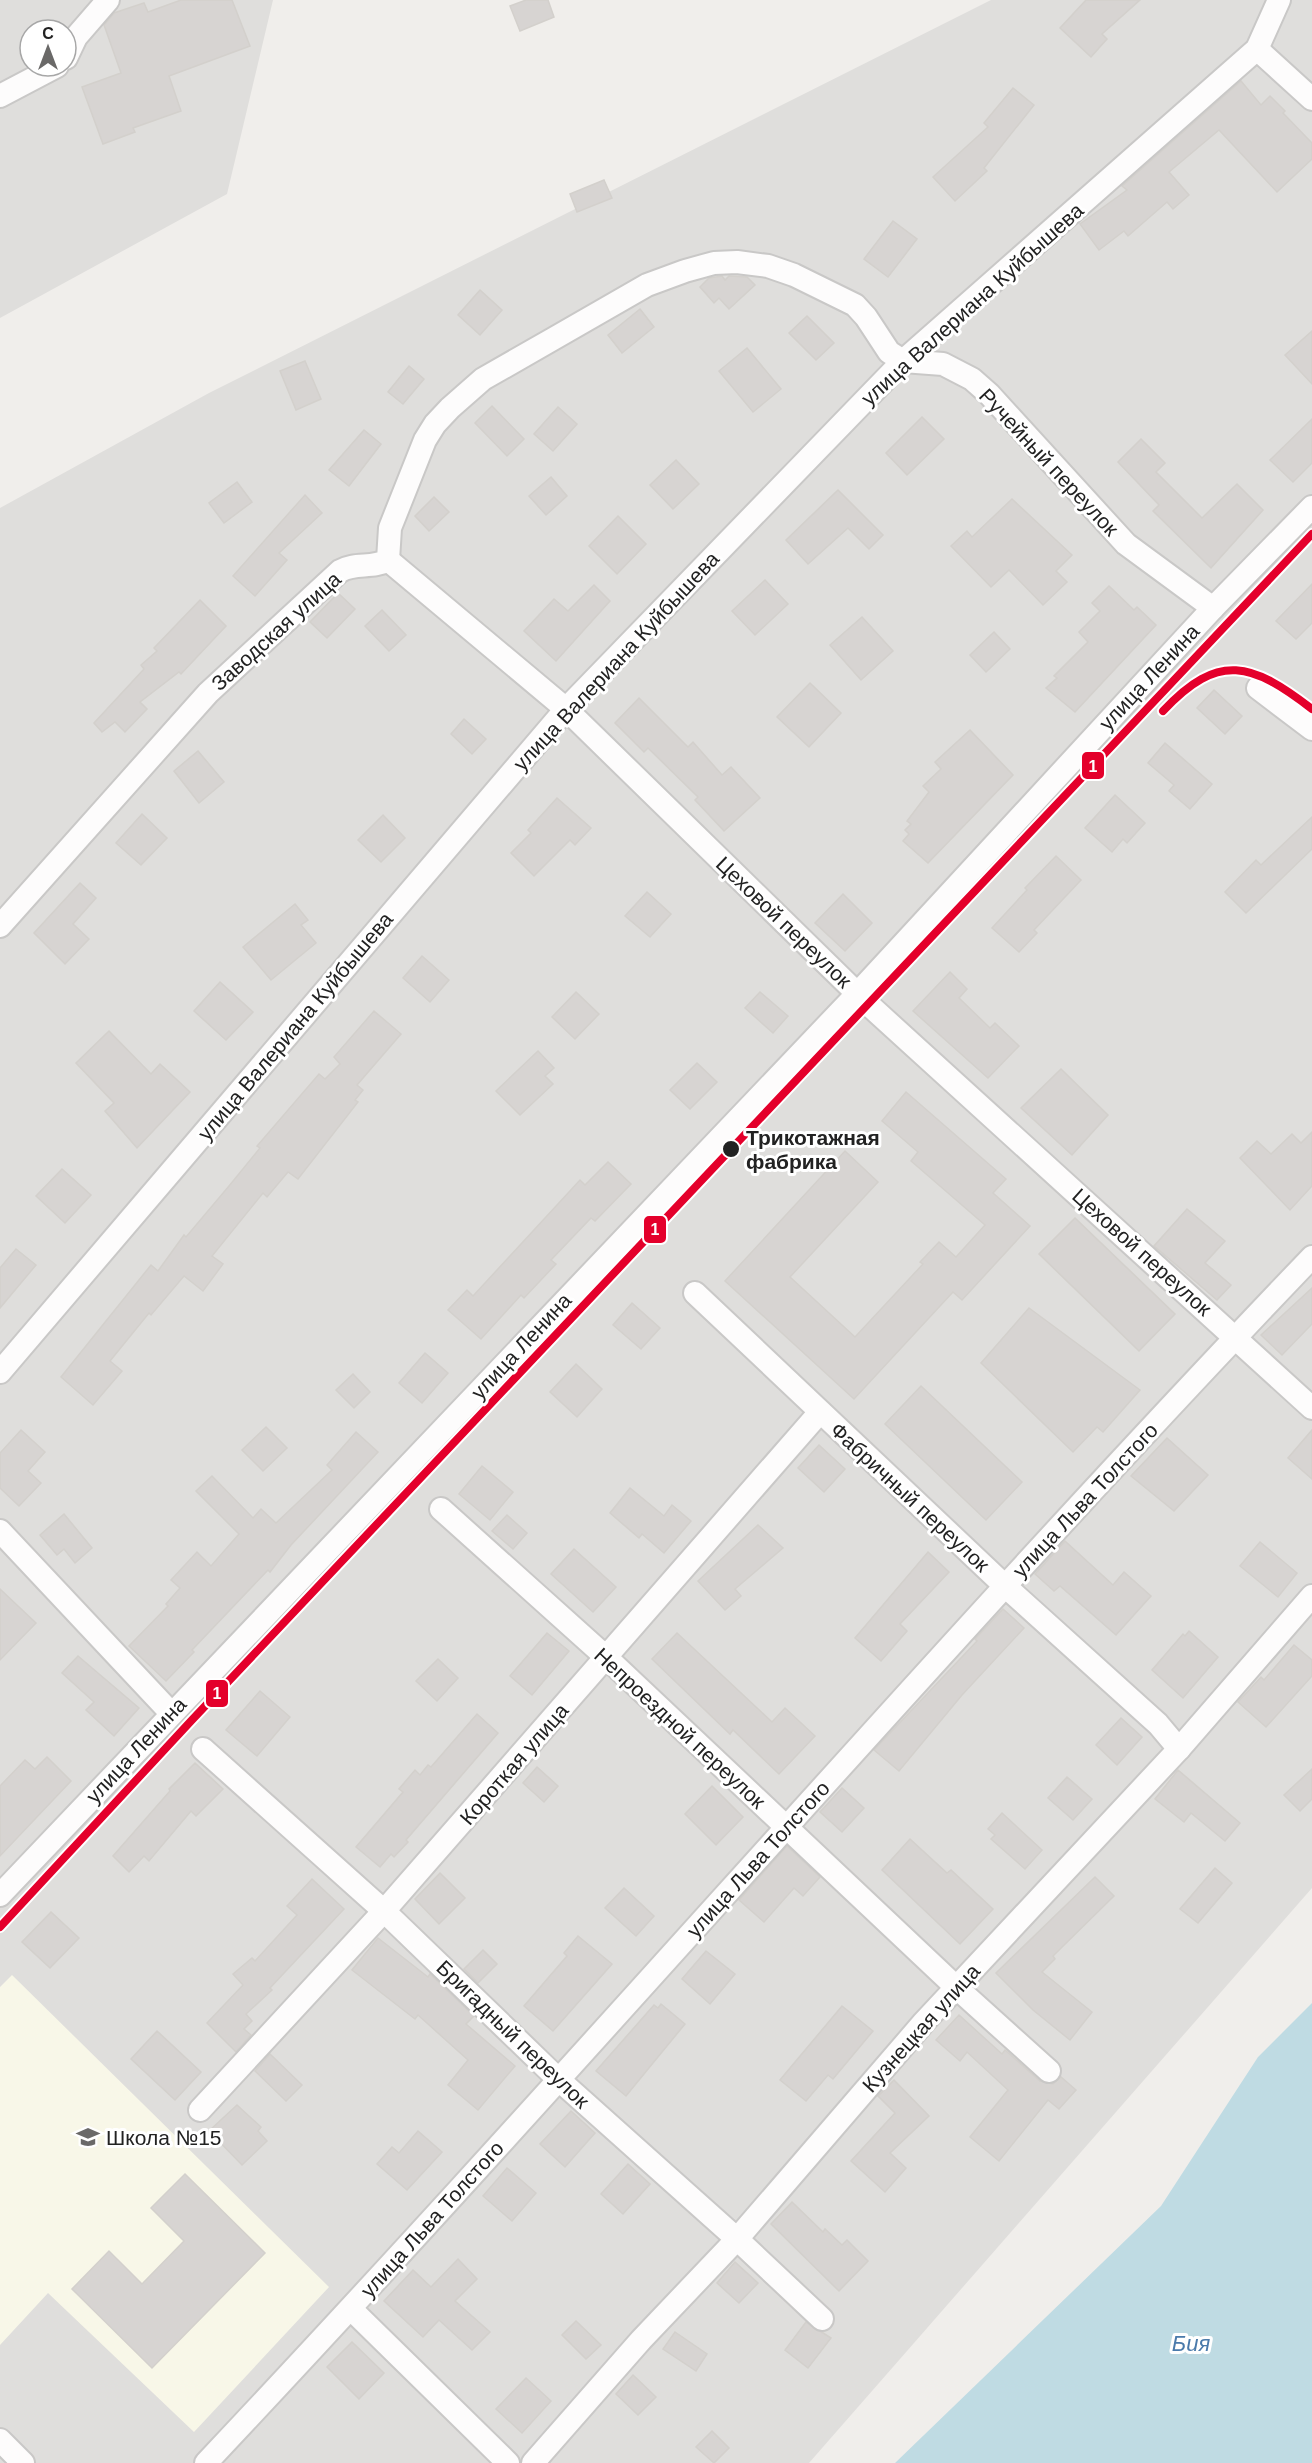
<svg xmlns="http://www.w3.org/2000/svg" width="1312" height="2463" viewBox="0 0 1312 2463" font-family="Helvetica,sans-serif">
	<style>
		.residential { fill: #dfdedc; fill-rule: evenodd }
		.education { fill: #f8f7e8 }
		.water { fill: #bfdbe3 }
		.building { fill: #d7d4d2; stroke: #d3d0cc; stroke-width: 1.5 }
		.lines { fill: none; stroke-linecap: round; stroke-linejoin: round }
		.street-casing { stroke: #c9c8c7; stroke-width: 26 }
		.street { stroke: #fdfcfc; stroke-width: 22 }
		.tram-1-casing { stroke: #fff; stroke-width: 12 }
		.tram-1 { stroke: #e4002b; stroke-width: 8 }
		.stop-dot { fill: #222; stroke: #fff; stroke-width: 2 }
		.labels { text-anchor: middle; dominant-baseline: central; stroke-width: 6; stroke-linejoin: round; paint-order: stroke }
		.street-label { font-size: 21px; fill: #222; stroke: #fff }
		.stop-label { font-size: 21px; font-weight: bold; fill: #222; stroke: #fff; text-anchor: start }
		.poi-label { font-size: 21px; fill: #222; stroke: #fff; text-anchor: start }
		.water-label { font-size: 22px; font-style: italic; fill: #4a7aab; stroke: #fff }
		.line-badge { stroke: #fff; stroke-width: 2 }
		.badge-label { font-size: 16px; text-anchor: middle; font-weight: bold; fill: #fff }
	</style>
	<rect width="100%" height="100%" fill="#f0eeeb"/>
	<g class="residential">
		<path d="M0 0H273L227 194 0 318ZM30 30H66V66H30Z"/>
		<path d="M991 0H1312V1888L809 2463H0V508L209 393Z"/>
	</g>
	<path class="education" d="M12 1975 329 2287 194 2432 48 2293 0 2345V1987Z"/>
	<path class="water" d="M1312 2003V2463H895L1161 2206 1258 2057Z"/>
	<g class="building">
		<path d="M181 0H232L250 46 169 76 181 111 133 128 135 132 103 144 82 87 121 73 104 25 114 13 144 3 148 12Z"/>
		<path d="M526 0H548L554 17 520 31 510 6Z"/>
		<path d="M1086 0H1140L1102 34 1107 39 1091 57 1060 28Z"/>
		<path d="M1241 81 1261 105 1270 96 1285 111 1283 113 1312 143V159L1277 192 1219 130 1169 172 1189 195 1173 209 1167 202 1128 236 1124 231 1099 250 1080 224 1127 190 1122 186Z"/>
		<path d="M1013 88 1034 105 984 168 987 171 955 201 933 177 988 127 984 123Z"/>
		<path d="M604 180 612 198 577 212 570 194Z"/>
		<path d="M893 221 917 239 888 277 864 259Z"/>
		<path d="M722 276 725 280 729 276 747 277 755 285 729 309 719 298 714 303 700 287 709 278Z"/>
		<path d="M480 290 502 310 480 335 458 315Z"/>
		<path d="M640 309 654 327 622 353 608 335Z"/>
		<path d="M807 316 834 343 816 360 789 333Z"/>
		<path d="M1312 331V384L1285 355Z"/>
		<path d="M747 348 781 389 753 412 719 371Z"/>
		<path d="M305 361 321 399 296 410 280 371Z"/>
		<path d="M409 366 424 379 403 404 388 392Z"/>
		<path d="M492 406 524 439 507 456 475 423Z"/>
		<path d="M558 407 577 424 553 451 534 434Z"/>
		<path d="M922 417 944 439 907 475 886 453Z"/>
		<path d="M1312 419V463L1293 482 1270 460Z"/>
		<path d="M364 430 381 444 349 486 329 470Z"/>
		<path d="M1141 439 1165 463 1156 472 1202 518 1237 484 1263 510 1211 568 1153 511 1159 505 1118 462Z"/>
		<path d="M676 460 699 484 673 509 650 485Z"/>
		<path d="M551 477 567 496 546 515 529 496Z"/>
		<path d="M237 482 252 502 224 523 209 503Z"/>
		<path d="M838 490 883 535 869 549 848 528 808 564 786 540Z"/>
		<path d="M305 495 322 513 279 553 287 560 255 596 233 576Z"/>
		<path d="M434 497 449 512 429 531 415 516Z"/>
		<path d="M1012 499 1072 555 1056 571 1067 582 1043 605 1009 570 991 587 951 546 967 531 972 537Z"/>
		<path d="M618 516 646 544 617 574 589 546Z"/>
		<path d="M765 580 788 604 755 635 732 611Z"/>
		<path d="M1312 584V623L1296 639 1276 621Z"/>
		<path d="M594 585 610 601 556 661 524 631 554 599 568 611Z"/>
		<path d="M1109 586 1134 610 1137 607 1156 625 1075 712 1046 688 1057 678 1054 676 1088 642 1079 632 1100 611 1092 603Z"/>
		<path d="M338 593 355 609 327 638 310 622Z"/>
		<path d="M200 600 226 626 181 674 179 672 140 702 147 709 125 732 115 722 102 732 94 723 144 669 141 665 157 651 154 648Z"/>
		<path d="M382 610 406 635 389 651 365 626Z"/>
		<path d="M862 617 893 651 861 680 830 645Z"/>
		<path d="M994 632 1010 649 986 672 970 655Z"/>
		<path d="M810 683 841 713 809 747 777 717Z"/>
		<path d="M1214 690 1242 716 1225 734 1197 708Z"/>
		<path d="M639 698 688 747 693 742 722 775 731 767 760 798 724 831 695 800 698 797 648 748 644 752 615 723Z"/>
		<path d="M464 719 486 739 472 754 451 734Z"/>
		<path d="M970 730 1013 775 928 863 903 841 909 834 905 830 911 824 907 821 929 792 923 786 941 769 935 762Z"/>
		<path d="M1165 743 1212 784 1190 809 1169 791 1174 785 1148 763Z"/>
		<path d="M198 751 224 782 199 803 174 771Z"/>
		<path d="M1115 795 1145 823 1127 843 1123 839 1112 852 1085 828Z"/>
		<path d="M557 798 591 828 575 845 570 840 534 876 511 853 531 833 528 830Z"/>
		<path d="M142 814 167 838 141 865 116 843Z"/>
		<path d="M383 815 405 838 381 862 358 840Z"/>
		<path d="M1312 817V849L1246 913 1225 892 1256 860 1261 865Z"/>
		<path d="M1056 856 1081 880 1034 930 1037 933 1019 952 992 928 1027 890 1025 888Z"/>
		<path d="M80 883 96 898 73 924 89 939 65 964 34 933Z"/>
		<path d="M647 892 671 914 650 937 625 916Z"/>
		<path d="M843 894 872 923 845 951 815 923Z"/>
		<path d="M295 904 308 920 301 925 316 943 271 980 243 947Z"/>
		<path d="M422 956 449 980 430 1002 403 978Z"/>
		<path d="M950 972 967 989 959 998 990 1028 995 1023 1019 1046 988 1078 913 1011Z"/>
		<path d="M220 982 253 1012 226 1040 194 1011Z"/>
		<path d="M576 992 599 1014 575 1039 552 1017Z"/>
		<path d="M760 992 788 1016 773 1033 745 1008Z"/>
		<path d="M374 1011 401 1034 357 1085 363 1090 355 1100 358 1102 298 1179 288 1172 267 1197 263 1193 212 1256 223 1264 203 1291 184 1276 151 1315 149 1313 110 1361 122 1371 93 1405 61 1377 151 1265 158 1271 184 1235 186 1237 229 1186 260 1148 257 1146 319 1074 325 1079 340 1064 334 1057Z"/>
		<path d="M109 1031 151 1074 160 1064 190 1092 137 1148 105 1111 114 1103 76 1063Z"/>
		<path d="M538 1051 554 1068 545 1076 553 1084 520 1115 496 1091Z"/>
		<path d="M697 1063 717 1082 690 1109 670 1090Z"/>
		<path d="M1061 1069 1108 1115 1072 1155 1021 1108Z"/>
		<path d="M906 1092 1006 1179 993 1193 1030 1226 962 1300 953 1292 854 1399 725 1281 845 1151 878 1182 790 1277 855 1337 923 1264 920 1262 939 1242 956 1257 985 1225 911 1161 918 1152 882 1121Z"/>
		<path d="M1312 1132V1186L1290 1210 1240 1158 1257 1141 1271 1154 1292 1134 1301 1143Z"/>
		<path d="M608 1162 631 1184 595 1221 591 1218 551 1260 556 1264 524 1298 521 1295 481 1339 448 1310 467 1290 473 1296 580 1180 585 1185Z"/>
		<path d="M62 1169 91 1195 65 1223 36 1196Z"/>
		<path d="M1187 1209 1225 1241 1205 1263 1231 1285 1217 1300 1154 1246Z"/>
		<path d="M1075 1218 1175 1314 1139 1351 1039 1254Z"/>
		<path d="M16 1249 36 1265 0 1308V1268Z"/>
		<path d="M1312 1288V1324L1282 1355 1261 1335Z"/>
		<path d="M632 1303 660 1328 641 1349 613 1325Z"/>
		<path d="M1029 1308 1140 1390 1103 1432 1097 1427 1073 1452 981 1363Z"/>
		<path d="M425 1353 448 1373 422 1403 399 1383Z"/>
		<path d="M576 1364 602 1389 577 1417 550 1392Z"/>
		<path d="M353 1374 370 1392 354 1408 336 1390Z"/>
		<path d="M921 1386 1022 1482 986 1520 885 1424Z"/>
		<path d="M266 1427 287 1448 263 1471 242 1450Z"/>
		<path d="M21 1430 45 1452 28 1471 41 1483 19 1506 0 1488V1453Z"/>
		<path d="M1312 1430V1479L1288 1458Z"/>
		<path d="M356 1432 378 1452 291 1545 270 1572 268 1570 192 1650 194 1652 166 1681 129 1646 168 1606 166 1604 180 1588 171 1580 197 1552 211 1566 239 1534 196 1491 212 1476 253 1518 261 1509 276 1523 332 1470 327 1465Z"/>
		<path d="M1167 1438 1208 1475 1174 1511 1131 1476Z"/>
		<path d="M819 1445 845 1469 824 1492 798 1468Z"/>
		<path d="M482 1466 513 1492 490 1520 459 1494Z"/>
		<path d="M630 1488 664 1516 672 1505 691 1521 664 1553 642 1534 639 1538 610 1513Z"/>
		<path d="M64 1514 92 1548 75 1563 64 1549 57 1555 40 1535Z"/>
		<path d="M507 1515 527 1533 513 1549 492 1531Z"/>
		<path d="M758 1525 783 1548 735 1589 741 1596 725 1610 698 1581Z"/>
		<path d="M1065 1541 1113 1585 1124 1572 1151 1596 1116 1635 1060 1586 1054 1591 1035 1574Z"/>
		<path d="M1260 1542 1297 1573 1278 1597 1240 1566Z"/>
		<path d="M574 1549 616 1587 593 1612 551 1574Z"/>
		<path d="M928 1552 949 1572 900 1624 907 1631 881 1661 855 1638Z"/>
		<path d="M0 1589 36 1623 0 1660Z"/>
		<path d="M1003 1609 1024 1628 962 1695 899 1771 874 1750 977 1641 975 1639Z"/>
		<path d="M1189 1631 1218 1657 1183 1698 1152 1670 1183 1634 1185 1636Z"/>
		<path d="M547 1633 569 1651 532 1695 510 1676Z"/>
		<path d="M677 1633 772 1722 785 1708 815 1736 779 1774 733 1730 730 1734 652 1659Z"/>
		<path d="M1294 1645 1312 1660V1676L1266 1727 1238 1702 1261 1677 1264 1680Z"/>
		<path d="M78 1656 139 1708 114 1736 86 1710 94 1702 62 1673Z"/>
		<path d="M438 1659 458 1678 437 1701 416 1681Z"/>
		<path d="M260 1691 290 1717 257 1756 226 1730Z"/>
		<path d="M477 1714 498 1733 406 1840 408 1842 394 1857 391 1854 380 1867 356 1847 403 1792 399 1789 415 1770 420 1775 428 1765 431 1767Z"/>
		<path d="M1121 1718 1142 1737 1117 1765 1096 1745Z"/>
		<path d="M47 1757 71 1781 0 1856V1786L25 1760 35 1769Z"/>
		<path d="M195 1763 223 1789 196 1816 191 1811 149 1861 144 1856 129 1872 113 1856 170 1791 169 1789Z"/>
		<path d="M537 1767 558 1786 544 1802 523 1783Z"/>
		<path d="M1312 1769V1799L1300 1811 1284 1795Z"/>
		<path d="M1178 1770 1240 1823 1225 1841 1191 1813 1184 1822 1155 1799Z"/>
		<path d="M1067 1777 1092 1799 1073 1820 1048 1798Z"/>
		<path d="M712 1786 743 1817 716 1845 685 1814Z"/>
		<path d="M842 1788 864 1808 842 1832 820 1812Z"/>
		<path d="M1002 1813 1042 1850 1025 1869 991 1839 995 1835 988 1829Z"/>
		<path d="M910 1839 947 1873 951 1870 993 1909 960 1944 882 1870Z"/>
		<path d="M787 1846 820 1877 803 1896 794 1888 764 1922 739 1900Z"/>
		<path d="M1215 1868 1232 1883 1198 1923 1180 1909Z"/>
		<path d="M440 1873 465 1898 439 1924 415 1899Z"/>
		<path d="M1095 1877 1114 1896 1053 1956 1055 1959 1042 1972 1092 2012 1070 2040 1033 2010 996 1973Z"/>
		<path d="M312 1879 344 1909 270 1988 272 1990 246 2014 252 2021 244 2029 251 2035 236 2052 207 2023 243 1985 233 1974 252 1958 255 1961 297 1915 287 1906Z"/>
		<path d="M624 1888 654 1916 636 1936 605 1908Z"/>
		<path d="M51 1912 79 1938 50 1968 22 1942Z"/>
		<path d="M578 1936 612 1964 553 2031 524 2006 567 1956 564 1953Z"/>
		<path d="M378 1938 428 1977 430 1974 474 2016 466 2024 515 2066 478 2110 448 2085 468 2060 418 2015 415 2019 352 1970Z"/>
		<path d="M483 1950 497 1964 478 1983 464 1969Z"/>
		<path d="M706 1951 735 1974 710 2004 682 1979Z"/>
		<path d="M661 2004 685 2024 626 2096 596 2071 654 2005 658 2008Z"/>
		<path d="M842 2006 873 2031 833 2079 828 2075 806 2101 780 2080Z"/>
		<path d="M959 2015 1002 2054 1005 2050 1040 2081 1053 2084 1061 2077 1076 2090 1059 2109 1048 2100 999 2161 970 2137 1008 2090 967 2052 960 2061 936 2040Z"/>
		<path d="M157 2031 201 2072 175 2100 131 2059Z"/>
		<path d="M270 2054 302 2085 286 2101 255 2071Z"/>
		<path d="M894 2080 929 2116 890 2153 906 2168 885 2192 851 2161 895 2113 878 2096Z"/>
		<path d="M237 2105 261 2127 258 2131 267 2141 242 2165 209 2131Z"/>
		<path d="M571 2111 595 2133 565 2167 540 2144Z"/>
		<path d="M418 2131 442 2152 407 2190 377 2164 392 2147 399 2153Z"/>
		<path d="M628 2164 650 2184 623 2214 601 2194Z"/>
		<path d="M507 2168 536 2193 512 2221 483 2196Z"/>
		<path d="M185 2174 265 2253 152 2368 72 2289 109 2251 142 2284 184 2241 151 2208Z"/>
		<path d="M792 2202 823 2232 825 2229 842 2245 847 2240 868 2261 839 2291 771 2224Z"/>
		<path d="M458 2259 477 2279 455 2301 490 2332 472 2350 439 2320 423 2337 384 2301 413 2270 431 2287Z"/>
		<path d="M735 2262 758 2283 739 2303 717 2283Z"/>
		<path d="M576 2321 601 2345 586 2359 562 2335Z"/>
		<path d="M806 2322 831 2338 808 2368 785 2350Z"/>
		<path d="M675 2332 707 2354 696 2371 663 2349Z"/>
		<path d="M352 2342 384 2373 359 2399 327 2367Z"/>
		<path d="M633 2375 656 2397 638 2415 616 2394Z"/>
		<path d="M526 2378 551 2401 522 2433 496 2409Z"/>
		<path d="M712 2431 729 2448 714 2463 696 2447Z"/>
	</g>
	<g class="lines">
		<g class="street-casing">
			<g id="street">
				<path d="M1257 49 1312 99"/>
				<path d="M66 58 76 37 108 0"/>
				<path d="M0 96 57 66"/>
				<path d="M388 560 566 709 869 1005 1312 1408"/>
				<path d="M1258 688 1312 729"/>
				<path d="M0 926 208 693 340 571C355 562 373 569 388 560L390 528 425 440 435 424 450 408 483 379 553 339 647 285 685 271 714 263 737 262 768 266 794 275 855 305 866 317 889 352 903 361 943 364 972 379 989 394 1126 544 1213 608"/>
				<path d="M695 1293 1005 1586 1158 1724 1179 1749"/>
				<path d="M0 1372 566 709 903 361 1257 49 1279 0"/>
				<path d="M441 1509 607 1658 957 1988 1049 2071"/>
				<path d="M0 1531 171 1713"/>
				<path d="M203 1749 384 1911 558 2079 737 2239 822 2319"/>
				<path d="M0 1895 857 994 1213 608 1312 507"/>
				<path d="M200 2110 384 1911 820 1412"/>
				<path d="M351 2309 508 2463"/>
				<path d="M0 2440 23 2463"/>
				<path d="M206 2463C580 2066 935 1651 1312 1257"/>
				<path d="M533 2463 641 2340 737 2239 924 2022 1179 1749 1312 1596"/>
			</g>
		</g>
		<use href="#street" class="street"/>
		<g class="tram-1-casing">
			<g id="tram-1">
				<path d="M1163 711C1219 651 1252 663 1312 709"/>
				<path d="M0 1927 191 1721 1312 534"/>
			</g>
		</g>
		<use href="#tram-1" class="tram-1"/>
	</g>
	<defs>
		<g id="school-bare" transform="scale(1.8)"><path d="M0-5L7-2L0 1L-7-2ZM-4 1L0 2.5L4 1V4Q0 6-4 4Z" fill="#6a6968" stroke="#fff" stroke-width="2.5" paint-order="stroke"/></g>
	</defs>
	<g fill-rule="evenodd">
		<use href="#school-bare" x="88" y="2137"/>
	</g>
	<circle class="stop-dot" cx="731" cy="1149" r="9"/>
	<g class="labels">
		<g class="street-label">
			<text transform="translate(972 304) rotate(-42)">улица Валериана Куйбышева</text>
			<text transform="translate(1049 462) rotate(47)">Ручейный переулок</text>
			<text transform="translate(276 631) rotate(-42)">Заводская улица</text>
			<text transform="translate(616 661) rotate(-47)">улица Валериана Куйбышева</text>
			<text transform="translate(1149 677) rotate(-47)">улица Ленина</text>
			<text transform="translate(784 922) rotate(44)">Цеховой переулок</text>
			<text transform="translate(295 1026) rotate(-50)">улица Валериана Куйбышева</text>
			<text transform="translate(1142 1252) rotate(42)">Цеховой переулок</text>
			<text transform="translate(521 1346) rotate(-47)">улица Ленина</text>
			<text transform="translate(910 1497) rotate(43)">Фабричный переулок</text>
			<text transform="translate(1085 1500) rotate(-47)">улица Льва Толстого</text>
			<text transform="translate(680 1728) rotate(43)">Непроездной переулок</text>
			<text transform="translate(136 1750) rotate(-47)">улица Ленина</text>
			<text transform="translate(514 1764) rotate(-49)">Короткая улица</text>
			<text transform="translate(758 1859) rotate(-48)">улица Льва Толстого</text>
			<text transform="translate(921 2028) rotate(-48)">Кузнецкая улица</text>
			<text transform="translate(513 2034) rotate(44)">Бригадный переулок</text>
			<text transform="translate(432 2219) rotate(-48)">улица Льва Толстого</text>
		</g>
		<g class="stop-label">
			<text x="746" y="1137">Трикотажная<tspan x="746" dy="24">фабрика</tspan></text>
		</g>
		<g class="poi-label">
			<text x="106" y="2137">Школа №15</text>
		</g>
		<g class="water-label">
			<text x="1191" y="2343">Бия</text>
		</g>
	</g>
	<g class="line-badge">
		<rect x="1081" y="751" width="24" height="29" rx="6" fill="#e4002b"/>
		<rect x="643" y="1215" width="24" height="29" rx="6" fill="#e4002b"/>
		<rect x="205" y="1679" width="24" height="29" rx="6" fill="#e4002b"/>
	</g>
	<g class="badge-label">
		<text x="1093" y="772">1</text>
		<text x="655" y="1235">1</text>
		<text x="217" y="1699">1</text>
	</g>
	<g transform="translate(48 48)"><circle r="28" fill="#ffffff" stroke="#a7a7a7" stroke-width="1.5"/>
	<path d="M0-4.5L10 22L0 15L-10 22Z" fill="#6a6968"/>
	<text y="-9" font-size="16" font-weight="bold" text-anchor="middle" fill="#222222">С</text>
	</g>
</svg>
